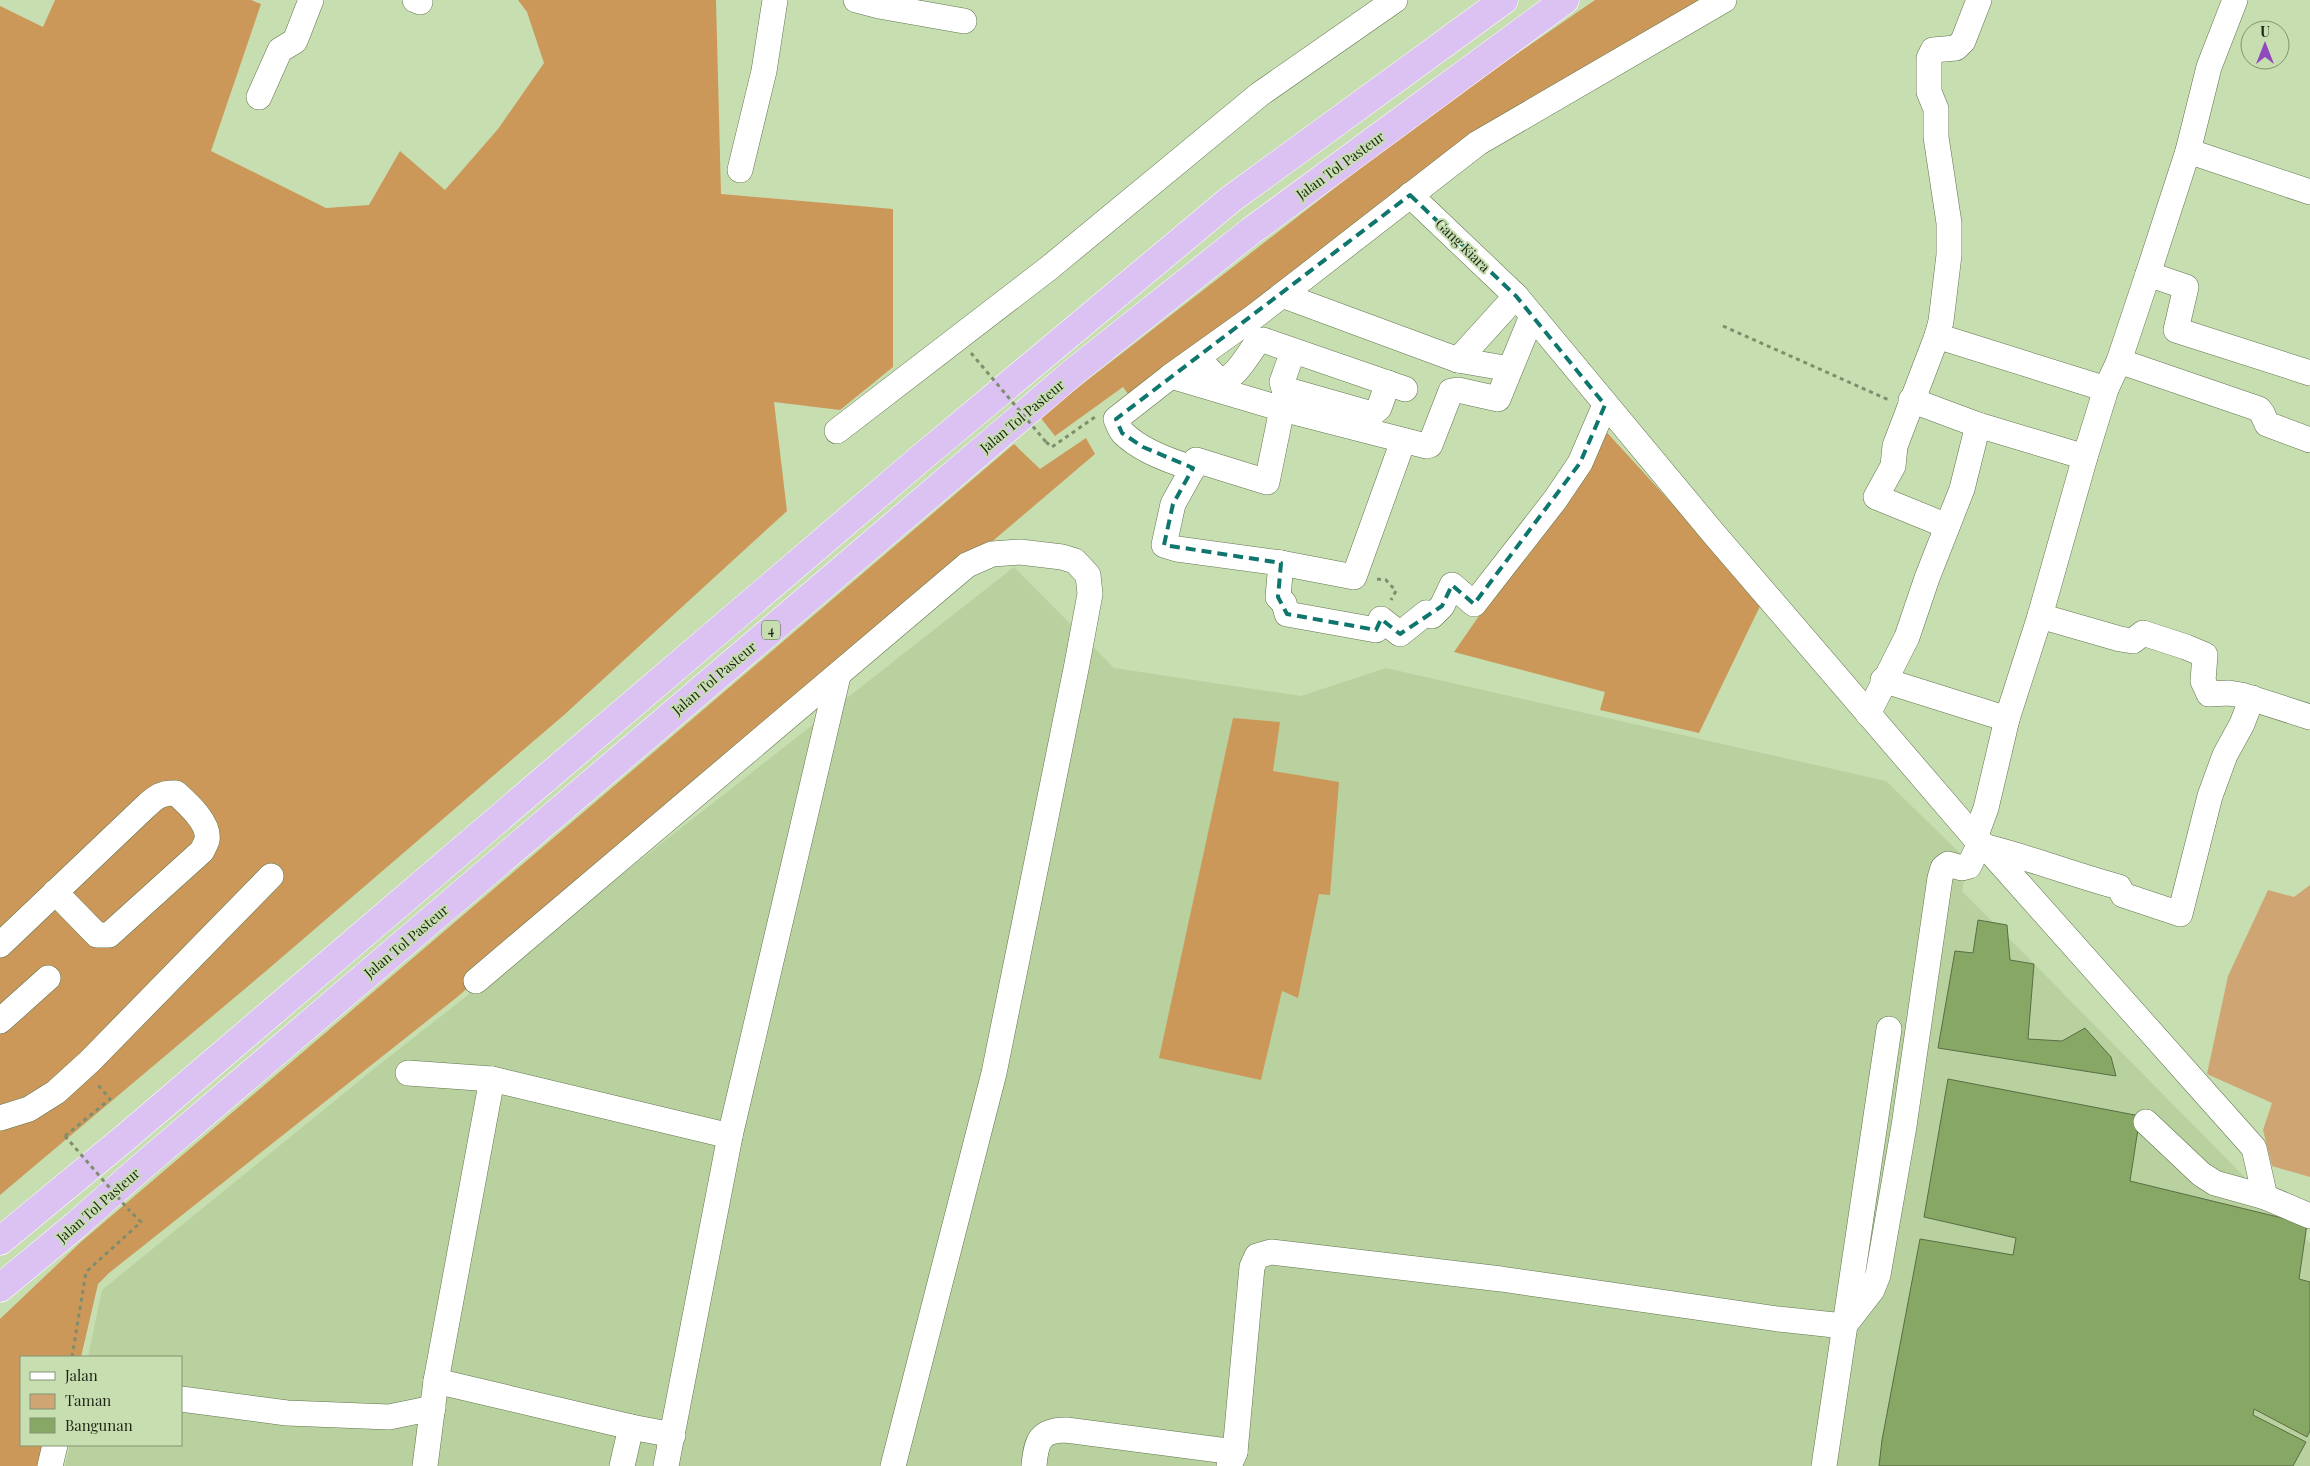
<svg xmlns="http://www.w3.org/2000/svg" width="2310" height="1466" viewBox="0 0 2310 1466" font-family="'Playfair Display',serif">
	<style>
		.built { fill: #b9d19f }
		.green { fill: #d0a574 }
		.forest { fill: #cc985a }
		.building { fill: #87a864; stroke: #596d45 }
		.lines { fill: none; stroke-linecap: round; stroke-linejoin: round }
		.minor-casing { stroke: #61754d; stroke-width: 26 }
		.highway-casing { stroke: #fff; stroke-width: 29 }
		.path { stroke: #7e8e6d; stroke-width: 3; stroke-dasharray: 4 4; stroke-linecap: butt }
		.minor { stroke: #fff; stroke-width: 25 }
		.highway { stroke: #dcc2f2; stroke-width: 28 }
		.path-bridge { stroke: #7e8e6d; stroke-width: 3; stroke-dasharray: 4 4; stroke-linecap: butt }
		.marked { fill: none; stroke: #0f766e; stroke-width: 4; stroke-dasharray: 10 6; stroke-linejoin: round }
		.labels { text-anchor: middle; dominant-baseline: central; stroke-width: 4; stroke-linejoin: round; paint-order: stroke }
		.shield { fill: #c7deb1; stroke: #505c43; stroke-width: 1 }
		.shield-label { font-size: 12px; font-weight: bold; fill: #1d2514 }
		.street-label { font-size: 14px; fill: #1d2514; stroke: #c7deb1 }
	</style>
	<rect width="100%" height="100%" fill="#c7deb1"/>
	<path class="built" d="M1014 567 1114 668 1301 696 1386 668 1886 781 1968 861 1962 891 2310 1243V1466H65L70 1445H181V1357H88L102 1290 375 1068Z"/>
	<path class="green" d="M2310 885V1177L2272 1166 2263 1130 2272 1103 2207 1074 2228 976 2268 890 2294 897Z"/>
	<g class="forest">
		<path d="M55 0H251L261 4 211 151 326 208 369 205 400 151 445 190 498 129 544 63 527 12 518 0H716L721 194 893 209V367L840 410 774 402 787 511 564 715 266 971 0 1195V6L43 27Z"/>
		<path d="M1595 0H1701L1131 398 1123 387 1055 436 1040 417 1431 113Z"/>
		<path d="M1601 426 1762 602 1699 733 1600 710 1605 692 1454 652 1584 464Z"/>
		<path d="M1086 438 1095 454 456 998 109 1273 98 1284 81 1357H21V1445H64L60 1466H0V1319L82 1241 1014 444 1040 469Z"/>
		<path d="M1233 718 1280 722 1273 771 1339 782 1330 895 1319 894 1298 998 1282 991 1261 1080 1159 1058Z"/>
	</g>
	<g class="building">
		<path d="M1978 920 2007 925 2010 960 2034 964 2028 1039 2062 1041 2085 1028 2111 1057 2116 1076 1938 1048 1955 951 1973 953Z"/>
		<path d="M1948 1079 2140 1116 2130 1181 2307 1224 2299 1279 2310 1282V1431L2307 1437 2254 1409 2253 1415 2306 1442 2293 1466H1879L1882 1440 1920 1239 2013 1255 2016 1238 1924 1217Z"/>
	</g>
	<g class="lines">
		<g class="minor-casing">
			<g id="minor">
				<path d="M415 0 420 2"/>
				<path d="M856 0 879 6 964 21"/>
				<path d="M259 97 280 50 295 41 311 0"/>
				<path d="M2188 151 2310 192"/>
				<path d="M740 170 764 71 775 0"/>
				<path d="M1410 195 1516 296 1714 534 1975 838 1986 847 2254 1148 2265 1197"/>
				<path d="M2148 274 2186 287 2176 330 2310 373"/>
				<path d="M1282 295 1458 360 1510 369"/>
				<path d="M1937 336 2106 389"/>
				<path d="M1293 351 1282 382 1284 389 1372 414 1379 408 1388 383"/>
				<path d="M1458 360 1516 296"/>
				<path d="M2119 361 2259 409 2262 413 2267 424 2310 440"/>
				<path d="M1204 365C1209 369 1214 376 1219 379 1232 385 1251 350 1258 341L1263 340 1405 389"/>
				<path d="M1171 376 1282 409 1426 446 1430 445 1451 391 1458 390 1498 399 1532 316"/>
				<path d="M1911 400 1978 425 2085 457"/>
				<path d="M837 431 1049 268 1260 94 1395 0"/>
				<path d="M1403 441 1354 577 1281 563 1177 549 1164 545 1173 504 1193 468C1169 461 1141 451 1123 433 1120 430 1118 424 1116 419L1171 376 1255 316 1478 143 1724 0"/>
				<path d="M1193 468 1196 460 1267 482 1282 409"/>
				<path d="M1947 526 1876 497 1893 466 1895 446 1937 336 1941 321 1949 255V223L1936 137V109L1929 92V58L1933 50 1956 48 1963 41 1979 0"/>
				<path d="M1281 563 1278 597 1284 603 1287 614 1376 630 1381 619 1400 634 1426 613 1432 616 1442 606 1452 585 1474 604 1555 500 1580 463 1605 405"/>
				<path d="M2040 616 2120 639 2133 641 2143 633 2186 647 2205 655 2203 681 2209 694 2229 693 2241 695 2310 717"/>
				<path d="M1883 680 2007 719"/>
				<path d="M1868 714 1907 637 1927 578 1962 489 1978 425"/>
				<path d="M1975 838 1986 808 2007 719 2040 616 2085 457 2106 389 2119 361 2148 274 2188 151 2209 67 2235 0"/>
				<path d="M1986 847C2031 858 2074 875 2119 887L2123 895 2180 914 2210 796 2225 755 2242 724 2252 698"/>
				<path d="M0 945 145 807C155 798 161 792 176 793 187 803 210 823 207 840 206 843 204 847 202 851L109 935H97L55 892"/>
				<path d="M476 981 967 565 992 554 1020 552 1062 557 1075 561 1088 575 1090 594 1077 664 994 1073 893 1466"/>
				<path d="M0 1021 48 978"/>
				<path d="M408 1073 492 1079 730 1136 666 1466"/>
				<path d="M0 1118 29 1109 56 1092 90 1061 271 876"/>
				<path d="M2146 1122 2201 1174 2215 1183 2265 1197 2310 1216"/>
				<path d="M730 1136 838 676"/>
				<path d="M1844 1326 1872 1290 1878 1275 1904 1126 1940 878 1943 868 1948 864 1962 868 1969 866 1980 843"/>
				<path d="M436 1381 631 1427"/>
				<path d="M181 1399 287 1413 389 1417 433 1408"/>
				<path d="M50 1466 55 1445"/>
				<path d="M425 1466 436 1381 492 1079"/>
				<path d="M622 1466 631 1427 673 1435"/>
				<path d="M1034 1466C1036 1441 1040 1430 1066 1430L1235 1452"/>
				<path d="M1229 1466 1235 1452 1252 1267 1257 1256 1271 1252 1501 1279 1778 1319 1844 1326"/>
				<path d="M1824 1466 1889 1029"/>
			</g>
		</g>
		<g class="highway-casing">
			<g id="highway">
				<path d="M0 1241 126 1137 915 463 1231 199 1504 0"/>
				<path d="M0 1288 76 1225 138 1170 1076 370 1251 231 1565 0"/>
			</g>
		</g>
		<g class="path">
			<path d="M1723 326 1889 400"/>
			<path d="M1046 442 1052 447 1095 417"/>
			<path d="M1377 579 1386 580 1396 591 1391 600"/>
			<path d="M65 1136 110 1099 98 1085"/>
			<path d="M72 1357 86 1272 141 1222 128 1209"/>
		</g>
		<use href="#minor" class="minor"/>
		<use href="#highway" class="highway"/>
		<g class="path-bridge">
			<path d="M971 353 1046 442"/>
			<path d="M65 1136 128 1209"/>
		</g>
	</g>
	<path class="marked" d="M1410 195 1516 296 1605 405 1580 463 1474 604 1452 585 1442 606 1400 634 1381 619 1376 630 1287 614 1278 597 1281 563 1164 545 1173 504 1193 468 1143 447 1122 433 1116 419Z"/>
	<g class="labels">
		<rect class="shield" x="762" y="620.5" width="18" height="19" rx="4"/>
		<g class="shield-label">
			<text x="771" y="630">4</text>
		</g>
		<g class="street-label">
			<text transform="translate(1340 165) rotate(-36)">Jalan Tol Pasteur</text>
			<text transform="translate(1463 245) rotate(44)">Gang Kiara</text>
			<text transform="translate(1022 416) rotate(-40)">Jalan Tol Pasteur</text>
			<text transform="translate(714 678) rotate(-40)">Jalan Tol Pasteur</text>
			<text transform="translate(406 941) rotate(-40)">Jalan Tol Pasteur</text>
			<text transform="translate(98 1205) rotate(-41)">Jalan Tol Pasteur</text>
		</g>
	</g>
	<rect x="20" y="1356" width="162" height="90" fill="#c7deb1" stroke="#839472"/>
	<rect x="30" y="1372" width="25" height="8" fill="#ffffff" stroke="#839472"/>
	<text x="65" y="1381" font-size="15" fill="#1d2514">Jalan</text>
	<rect x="30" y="1394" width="25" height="15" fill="#d0a574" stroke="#839472"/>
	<text x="65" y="1406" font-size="15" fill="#1d2514">Taman</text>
	<rect x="30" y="1418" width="25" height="15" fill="#87a864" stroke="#839472"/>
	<text x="65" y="1431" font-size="15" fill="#1d2514">Bangunan</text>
	<g transform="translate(2265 45)"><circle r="24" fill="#c7deb1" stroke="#839472"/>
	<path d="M0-4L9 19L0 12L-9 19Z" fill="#904abe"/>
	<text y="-8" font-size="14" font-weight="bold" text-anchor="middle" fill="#1d2514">U</text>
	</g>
</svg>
